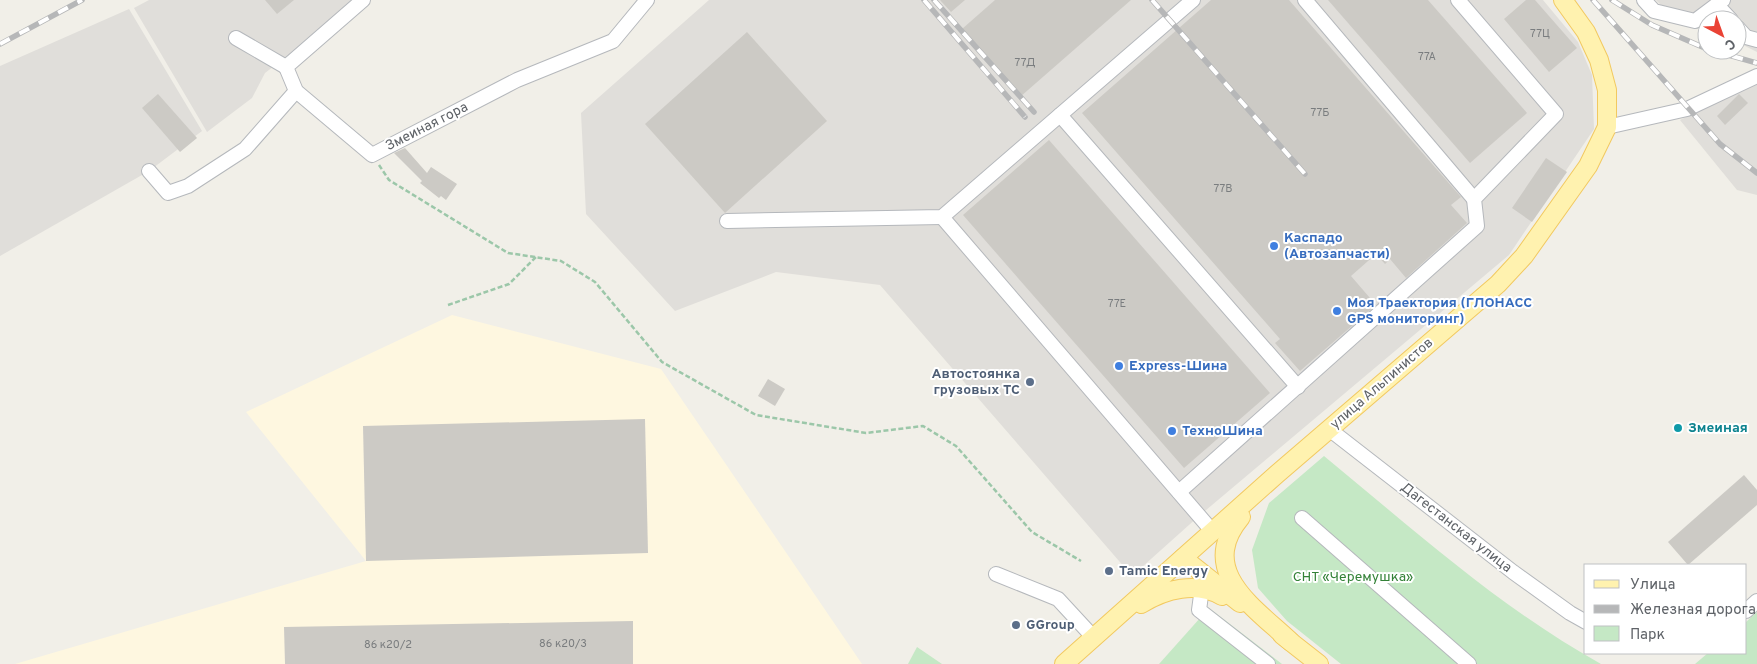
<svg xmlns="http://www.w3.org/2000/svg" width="1757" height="664" viewBox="0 0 1757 664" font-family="Overpass,sans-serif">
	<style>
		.commercial { fill: #fef7e0 }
		.industrial { fill: #e0deda }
		.green { fill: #c5e8c5 }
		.building { fill: #cccac5 }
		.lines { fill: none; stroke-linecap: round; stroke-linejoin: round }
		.minor-casing { stroke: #b5b8bc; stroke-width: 16 }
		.major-casing { stroke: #f2c960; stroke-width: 20 }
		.path { stroke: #9cc7a9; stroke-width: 2.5; stroke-dasharray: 5 2.5; stroke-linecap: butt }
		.minor { stroke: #fff; stroke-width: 14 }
		.major { stroke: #fff2af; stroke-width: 18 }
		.rail-casing { stroke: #b6b7b8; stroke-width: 5.5 }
		.rail { stroke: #fff; stroke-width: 4; stroke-dasharray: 11; stroke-linecap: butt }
		.shop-dot { fill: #3f7fe0; stroke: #fff; stroke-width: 2 }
		.service-dot { fill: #5c6f8a; stroke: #fff; stroke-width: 2 }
		.culture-dot { fill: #0f9aa8; stroke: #fff; stroke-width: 2 }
		.labels { text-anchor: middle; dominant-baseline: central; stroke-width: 4; stroke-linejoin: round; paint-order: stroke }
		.number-label { font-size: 11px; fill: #7a7d7f }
		.street-label { font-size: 14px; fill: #5f6368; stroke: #fff }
		.shop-label { font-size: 14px; font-weight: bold; fill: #366cbe; stroke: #fff; text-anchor: start }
		.service-label { font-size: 14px; font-weight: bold; fill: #4e5e75; stroke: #fff; text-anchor: start }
		.culture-label { font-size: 14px; font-weight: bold; fill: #0d838f; stroke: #fff; text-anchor: start }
		.park-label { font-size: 14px; fill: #348238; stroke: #fff }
	</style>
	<rect width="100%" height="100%" fill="#f1efe8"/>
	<path class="commercial" d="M452 315 661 369 862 664H15L366 561 246 412Z"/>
	<g class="industrial">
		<path d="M149 0H355L348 9 265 73 252 98 207 132 134 8Z"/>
		<path d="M709 0H1543L1578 42 1592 75 1594 129 1509 255 1199 516 1132 576 880 285 776 272 675 311 586 214 581 113Z"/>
		<path d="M1656 0H1757V52L1737 42V20H1707V28L1662 6Z"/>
		<path d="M129 9 202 131 149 171 0 256V66Z"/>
		<path d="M1757 82V195L1737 190 1680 120Z"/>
	</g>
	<g class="green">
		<path d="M1324 456C1413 529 1500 608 1601 664H1341L1287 621 1258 588 1252 550 1269 503Z"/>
		<path d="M1209 608 1282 664H1159Z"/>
		<path d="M1757 612V664H1695L1708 653H1746V622Z"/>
		<path d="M917 647 942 664H908Z"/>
	</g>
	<g class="building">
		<path d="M265 0H294L277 14Z"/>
		<path d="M940 0H965L951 12Z"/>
		<path d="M995 0H1131L1020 97 962 29Z"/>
		<path d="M1211 0H1289L1461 197 1451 205 1467 223 1406 278 1390 259 1385 264 1376 254 1351 276 1376 305 1300 371 1275 343 1280 339 1082 113Z"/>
		<path d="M1328 0H1428L1527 113 1470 163Z"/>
		<path d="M1526 0H1535L1577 48 1549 72 1504 19Z"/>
		<path d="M747 32 827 121 725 213 645 124Z"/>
		<path d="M158 94 197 138 180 152 142 108Z"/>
		<path d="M1739 94 1748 103 1725 125 1717 116Z"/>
		<path d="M1049 140 1270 393 1184 468 963 215Z"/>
		<path d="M405 148 427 173 431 167 457 184 446 200 441 196 439 198 420 183 422 181 394 153Z"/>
		<path d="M1546 158 1567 172 1532 222 1512 208Z"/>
		<path d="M768 379 785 389 775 406 758 396Z"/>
		<path d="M645 419 648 553 366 561 363 426Z"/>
		<path d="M1744 475 1757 490V505L1688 565 1668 542Z"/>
		<path d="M633 621V664H285L284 627Z"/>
	</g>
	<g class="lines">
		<g class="minor-casing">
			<g id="minor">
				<path d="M363 0 286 67 296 91 372 155 517 80 613 41 647 0"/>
				<path d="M1305 0 1474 199"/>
				<path d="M1644 0 1654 11 1695 21 1723 0"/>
				<path d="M1717 5 1731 20"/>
				<path d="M1737 27 1746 37 1757 40"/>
				<path d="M236 38 286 67"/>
				<path d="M1060 115 1298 387"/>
				<path d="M1607 127 1687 109 1757 76"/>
				<path d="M149 171 168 193 188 186 245 149 296 91"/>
				<path d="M942 217 1213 532"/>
				<path d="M727 221 942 217 1193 0"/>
				<path d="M1329 429 1513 572 1570 613 1586 622"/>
				<path d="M1179 492 1477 226 1474 199 1556 114 1458 0"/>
				<path d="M1302 518 1469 664"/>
				<path d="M996 574 1058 599 1094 638"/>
				<path d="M1202 588 1199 610 1268 664"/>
				<path d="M1746 611 1757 601"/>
			</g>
		</g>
		<g class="major-casing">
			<g id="major">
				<path d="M1241 517C1196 571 1254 607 1291 642"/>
				<path d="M1183 558 1240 603"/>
				<path d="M1141 604C1165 589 1197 581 1222 596"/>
				<path d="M1282 635 1319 664"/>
				<path d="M1064 664 1277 474 1498 284 1524 256 1588 166 1607 127V90L1599 60 1586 32 1563 0"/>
			</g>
		</g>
		<g class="path">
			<path d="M379 165 389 180 508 253 561 261 595 282 662 362 756 415 866 433 923 426 956 446 1032 532 1081 561"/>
			<path d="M448 305 509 284 536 257"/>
		</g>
		<use href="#minor" class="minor"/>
		<use href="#major" class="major"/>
		<g class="rail-casing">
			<g id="rail">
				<path d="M924 0 1025 117"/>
				<path d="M934 0 1034 112"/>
				<path d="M1152 0 1305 174"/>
				<path d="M1593 0 1720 144 1757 173"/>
				<path d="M1612 0 1652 25 1707 49"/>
				<path d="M0 44 82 0"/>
				<path d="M1711 50 1757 63"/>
			</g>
		</g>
		<use href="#rail" class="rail"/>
	</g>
	<g class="shop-dot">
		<circle cx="1274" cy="246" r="5"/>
		<circle cx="1337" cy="311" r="5"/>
		<circle cx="1119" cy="366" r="5"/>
		<circle cx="1172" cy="431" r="5"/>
	</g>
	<g class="service-dot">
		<circle cx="1030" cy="382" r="5"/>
		<circle cx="1109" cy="571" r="5"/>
		<circle cx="1016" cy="625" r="5"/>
	</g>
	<circle class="culture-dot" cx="1678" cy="428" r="5"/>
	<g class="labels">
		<g class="number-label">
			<text x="1540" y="34">77Ц</text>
			<text x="1427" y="57">77А</text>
			<text x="1025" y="63">77Д</text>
			<text x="1320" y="113">77Б</text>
			<text x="1223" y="189">77В</text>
			<text x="1117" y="304">77Е</text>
			<text x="563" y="644">86 к20/3</text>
			<text x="388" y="645">86 к20/2</text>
		</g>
		<g class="street-label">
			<text transform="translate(427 127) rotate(-27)">Змеиная гора</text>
			<text transform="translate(1382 384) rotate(-41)">улица Альпинистов</text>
			<text transform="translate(1456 528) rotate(38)">Дагестанская улица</text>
		</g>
		<g class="shop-label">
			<text x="1284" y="238">Каспадо<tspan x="1284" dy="16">(Автозапчасти)</tspan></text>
			<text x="1347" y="303">Моя Траектория (ГЛОНАСС<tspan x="1347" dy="16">GPS мониторинг)</tspan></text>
			<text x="1129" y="366">Express-Шина</text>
			<text x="1182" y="431">ТехноШина</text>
		</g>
		<g class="service-label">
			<text x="1020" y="374" text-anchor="end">Автостоянка<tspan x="1020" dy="16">грузовых ТС</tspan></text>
			<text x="1119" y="571">Tamic Energy</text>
			<text x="1026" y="625">GGroup</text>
		</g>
		<g class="culture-label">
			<text x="1688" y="428">Змеиная</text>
		</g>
		<g class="park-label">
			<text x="1353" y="577">СНТ «Черемушка»</text>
		</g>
	</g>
	<rect x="1584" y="564" width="162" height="90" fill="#ffffff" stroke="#bfc1c3"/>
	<rect x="1594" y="580" width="25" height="8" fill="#fff2af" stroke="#bfc1c3"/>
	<text x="1630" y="589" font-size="15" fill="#5f6368">Улица</text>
	<rect x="1594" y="605" width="25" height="8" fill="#b6b7b8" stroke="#bfc1c3"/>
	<text x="1630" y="614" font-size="15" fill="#5f6368">Железная дорога</text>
	<rect x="1594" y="626" width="25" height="15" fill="#c5e8c5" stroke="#bfc1c3"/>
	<text x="1630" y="639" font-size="15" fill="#5f6368">Парк</text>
	<g transform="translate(1722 35) rotate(139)"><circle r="24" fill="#ffffff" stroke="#bfc1c3"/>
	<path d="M0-4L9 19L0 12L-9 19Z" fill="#ea4335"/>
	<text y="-8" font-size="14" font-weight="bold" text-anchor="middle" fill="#5f6368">С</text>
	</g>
</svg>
